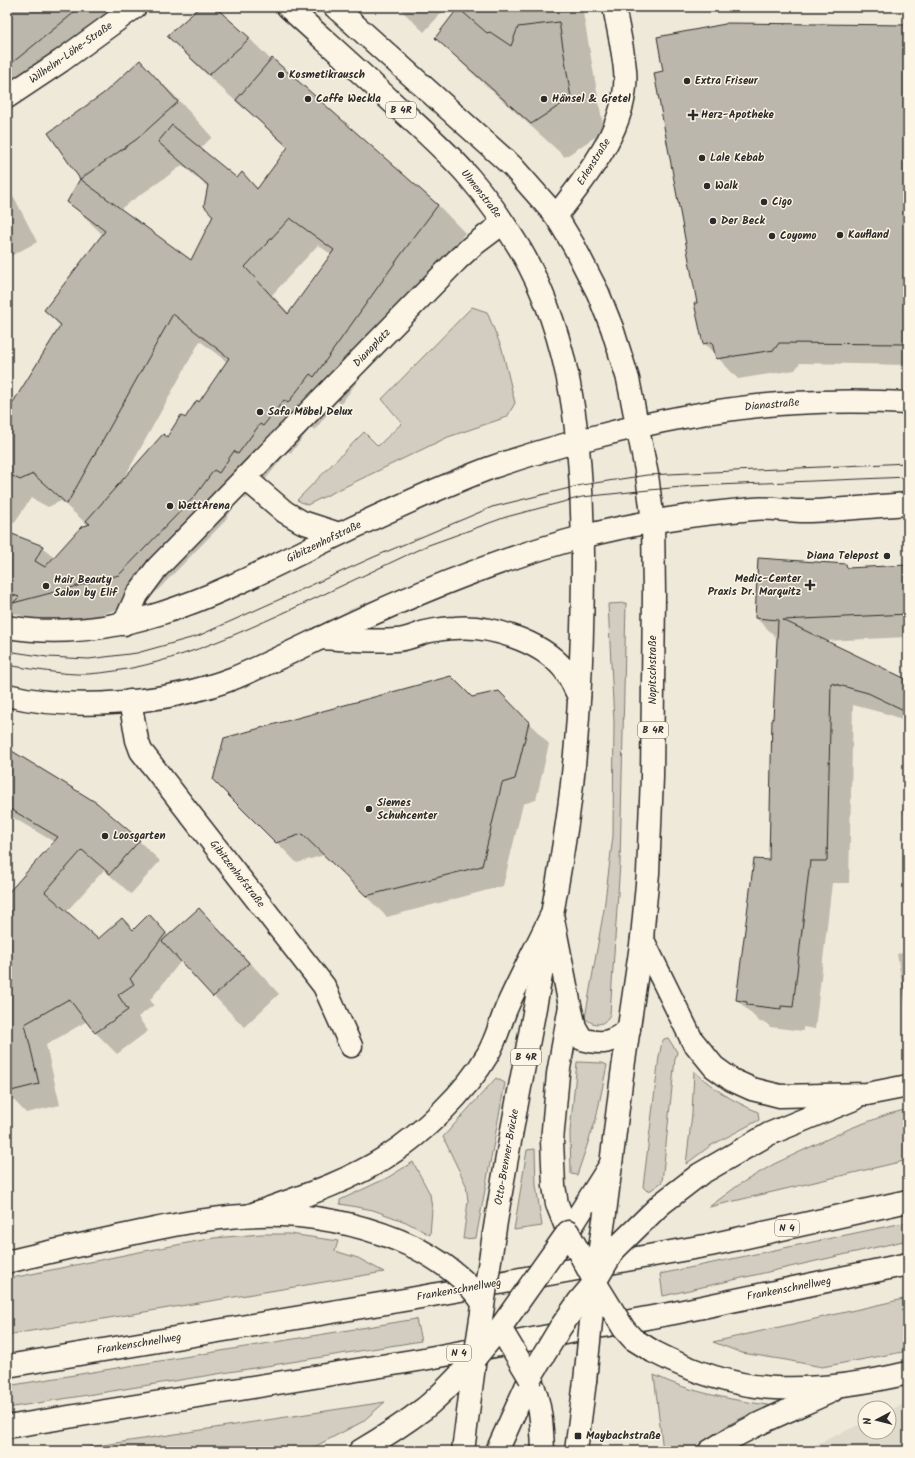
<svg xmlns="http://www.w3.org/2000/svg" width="915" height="1458" viewBox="0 0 915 1458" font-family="Kalam,sans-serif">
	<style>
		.built { fill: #e0dacc }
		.green { fill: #d2cdc0; stroke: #7e7c76 }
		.shadow { fill: #0003; fill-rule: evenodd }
		.building { fill: #bcb7ac; stroke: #2b2b2b; fill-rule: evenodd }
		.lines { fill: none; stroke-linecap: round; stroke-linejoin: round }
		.minor-casing { stroke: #2b2b2b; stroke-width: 25 }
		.secondary-casing { stroke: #2b2b2b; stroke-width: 25 }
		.primary-casing { stroke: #2b2b2b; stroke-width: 25 }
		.trunk-casing { stroke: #2b2b2b; stroke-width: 25 }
		.minor { stroke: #fcf5e5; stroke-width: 22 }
		.secondary { stroke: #fcf5e5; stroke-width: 22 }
		.primary { stroke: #fcf5e5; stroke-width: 22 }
		.trunk { stroke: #fcf5e5; stroke-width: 22 }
		.tram { stroke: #2b2b2b; stroke-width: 1 }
		.primary-bridge-casing { stroke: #2b2b2b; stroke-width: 25; stroke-linecap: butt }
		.trunk-bridge-casing { stroke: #2b2b2b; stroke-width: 25; stroke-linecap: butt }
		.primary-bridge { stroke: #fcf5e5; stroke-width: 22 }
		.trunk-bridge { stroke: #fcf5e5; stroke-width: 22 }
		.poi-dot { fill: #2b2b2b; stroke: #fcf5e5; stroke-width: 1.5 }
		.labels { text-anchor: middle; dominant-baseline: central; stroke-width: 3; stroke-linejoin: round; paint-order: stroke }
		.shield { fill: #fcf5e5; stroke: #6a6863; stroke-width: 1 }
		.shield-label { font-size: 10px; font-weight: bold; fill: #2b2b2b }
		.street-label { font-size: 11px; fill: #2b2b2b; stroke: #fcf5e5 }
		.poi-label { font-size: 11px; font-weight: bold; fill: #2b2b2b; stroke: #fcf5e5; text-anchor: start }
	</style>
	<rect width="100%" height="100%" fill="#efe9da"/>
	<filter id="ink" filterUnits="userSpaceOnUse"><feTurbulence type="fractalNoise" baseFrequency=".025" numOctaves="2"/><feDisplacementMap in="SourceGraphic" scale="8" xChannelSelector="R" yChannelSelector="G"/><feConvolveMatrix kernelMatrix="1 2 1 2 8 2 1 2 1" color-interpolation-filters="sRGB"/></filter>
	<g filter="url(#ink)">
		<path class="built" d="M908 1402V1451H802L865 1422V1432H889V1411Z"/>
		<g class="green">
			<path d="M472 307 487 312 502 349 515 403 507 417 448 437 307 505 297 500 364 432 378 446 402 423 382 399Z"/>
			<path d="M626 603 620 863 610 1014C605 1026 594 1027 585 1018L604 909 613 836 614 722 608 604Z"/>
			<path d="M668 1038 677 1052 675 1059 662 1182 651 1190 647 1191 643 1187 659 1057 662 1042 664 1039Z"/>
			<path d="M577 1062 602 1063 607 1065 596 1119 577 1175 571 1174 570 1132Z"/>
			<path d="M694 1071C716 1091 731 1100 758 1112L759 1120 710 1146 686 1164 692 1114Z"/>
			<path d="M496 1078 505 1083 476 1238 463 1239 468 1201 466 1185 443 1137Z"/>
			<path d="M908 1109V1160L709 1207 740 1184 774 1164 851 1128 889 1114Z"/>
			<path d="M535 1149 536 1185 542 1226 514 1230 527 1150Z"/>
			<path d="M413 1162 430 1194 432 1209 430 1235 406 1222 373 1210 340 1204V1200L387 1178Z"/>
			<path d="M908 1222V1240L663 1296 660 1274Z"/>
			<path d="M261 1234H290L338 1241 335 1251 358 1258 384 1272 7 1335V1279L134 1253 214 1238Z"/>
			<path d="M908 1298V1351L822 1367 786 1360 742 1353 713 1342Z"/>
			<path d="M416 1319 421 1341 7 1408V1386Z"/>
			<path d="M654 1375C691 1393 733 1400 774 1406L748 1415 728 1425 690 1451H663Z"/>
			<path d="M385 1402 362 1422 316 1446 303 1451H64Z"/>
		</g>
		<g class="shadow">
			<path d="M7 7H134L38 89 7 110Z"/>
			<path d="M201 7H214L250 39 271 60 272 59 438 205 465 233 424 288 341 404 337 401 315 430 311 427 291 453 288 451 265 480 261 478 246 499 241 497 223 523 146 602 42 630 29 618 7 611V533L43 547 54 558 89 526 61 501 48 507 31 498 14 523 7 519V414L61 327 45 310 103 235 68 201 81 179 49 133 105 94 140 62 175 96 212 137 200 149 237 179 242 173 258 189 288 148 245 108 244 109 203 71 168 37ZM182 165 209 188 214 216 191 261 120 209 172 173ZM318 245 332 255 290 314 272 295ZM200 341 227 362 200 403 168 438 123 480Z"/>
			<path d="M398 7H447L424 32Z"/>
			<path d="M460 7H582L604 131 565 157 470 71 437 38Z"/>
			<path d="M908 26V365L800 363 795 370 738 379 704 343 698 304Z"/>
			<path d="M7 191 15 199 37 242 7 258Z"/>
			<path d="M846 565 849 569 908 566V637L824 641 908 681V723L891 715 853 705 849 883H832L815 1029 803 1027V1031L770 1027 766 1023 760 1022 737 1000 770 861 778 639 756 618Z"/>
			<path d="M472 698 520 713 549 744 536 800 523 804 503 886 387 917 324 855 297 863 214 779Z"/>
			<path d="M7 749 139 841 160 861 131 894 104 870 66 912 98 940 133 931 149 916 169 936 199 909 229 940 279 994 244 1027 214 996 181 961 150 1000 154 1005 138 1017 148 1031 117 1054 96 1033 87 1021 46 1045 60 1105 26 1113 7 1093V900L54 842 7 814Z"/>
			<path d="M908 808V828L902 809Z"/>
			<path d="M908 952V1009L906 1007 897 954Z"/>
		</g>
		<g class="building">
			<path d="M7 7H81L7 67Z"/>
			<path d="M200 7H215L250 38 209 75 167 36Z"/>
			<path d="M458 8 487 33 490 32 511 46 518 27 559 22 571 98 531 124 435 38Z"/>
			<path d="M727 23 908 25V344L779 343 774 350 716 359 712 342 703 344 694 303H697L654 73 663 71 657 37 725 24Z"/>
			<path d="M272 58 438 205 397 260 314 377 310 374 288 403 284 400 263 426 260 424 238 454 234 451 219 473 214 470 195 496 119 575 13 603 19 597 7 593V532L43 546 35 561 45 567 81 527 90 524 86 521 163 434 167 437 181 415 185 418 197 400 199 402 229 358 173 314 67 504 33 474 20 480 7 473V412L61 325 44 310 105 231 67 202 80 179 191 260 213 216 204 206 208 185 158 142 172 125 237 178 242 172 257 189 288 147 236 100ZM290 218 334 250 288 314 245 267Z"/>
			<path d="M140 60 178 102 137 139 80 179 48 133 104 93Z"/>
			<path d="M758 558 846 564 847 568 908 565V614L783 620 908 680V712L868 693 831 683 827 861H810L793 1007 781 1006V1009L747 1005V1002L736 1000 754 859 769 860 772 718 773 719 778 620 755 618Z"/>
			<path d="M451 676 472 697 499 691 529 722 515 779 502 783 482 866 366 896 302 834 276 843 213 780 224 738Z"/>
			<path d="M7 748 97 803 140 840 110 874 82 850 45 892 98 939 122 918 133 930 149 914 166 933 130 979 134 984 118 995 128 1010 95 1033 69 999 25 1024 39 1084 7 1092V894L58 837 7 807Z"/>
			<path d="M199 908 249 963 213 997 162 941Z"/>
		</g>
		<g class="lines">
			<g class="minor-casing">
				<g id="minor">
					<path d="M7 97 61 61 135 7"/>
					<path d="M556 216C587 176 630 124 625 70 623 49 618 28 614 7"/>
					<path d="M245 478 285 512 302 522 339 534"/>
					<path d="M124 624 137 595 157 568 457 260 471 247 503 223"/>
					<path d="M130 701 137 740 141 751 324 986 351 1046"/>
				</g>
			</g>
			<g class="secondary-casing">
				<g id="secondary">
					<path d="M7 627C122 646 221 592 321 543 377 516 432 490 490 468 524 456 559 446 594 437 660 420 727 407 794 403 832 401 870 401 908 403"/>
					<path d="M7 695C74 712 169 703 234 678 280 659 325 635 370 615 439 584 509 556 582 537 637 522 696 514 753 509 772 507 791 512 810 511 842 510 875 506 908 504"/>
				</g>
			</g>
			<g class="primary-casing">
				<g id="primary">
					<path d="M288 7C323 39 358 70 392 102 419 127 446 150 469 177 488 199 505 224 520 249 574 341 582 449 583 555 583 642 580 730 568 816 548 956 516 1094 494 1234"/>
					<path d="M335 7 512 166 556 216 574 246 598 293 612 328 628 379 647 475 653 522 654 594 652 777 648 873 642 938 622 1075 605 1213"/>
					<path d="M320 638C345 639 371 642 396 640 406 640 416 635 425 632 435 630 446 628 455 628 490 625 540 641 563 668 570 676 574 687 579 697"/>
					<path d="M570 1006 575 1027 582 1039C602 1045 612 1043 629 1029"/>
					<path d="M463 1451 475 1358"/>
					<path d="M576 1451 585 1381"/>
				</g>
			</g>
			<g class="trunk-casing">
				<g id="trunk">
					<path d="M552 914 570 1006 558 1074 552 1141 554 1186 557 1204 568 1232"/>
					<path d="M642 938 692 1040 714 1067 732 1080 752 1089 780 1096 867 1094 908 1086"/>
					<path d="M661 1204 700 1174 769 1134 854 1099"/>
					<path d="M250 1215C294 1199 346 1183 386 1157 422 1134 466 1092 488 1054 496 1040 500 1024 506 1009 520 977 537 946 552 914"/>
					<path d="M568 1232 611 1164"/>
					<path d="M7 1262C44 1253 80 1245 117 1237 171 1225 227 1213 282 1215 328 1217 373 1228 414 1247"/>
					<path d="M654 1352C691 1371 733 1386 775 1388 819 1390 866 1383 908 1373"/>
					<path d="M7 1366 410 1299 665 1253 710 1245 908 1201"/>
					<path d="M530 1378C541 1403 542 1424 543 1451"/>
					<path d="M7 1427 418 1360 674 1313 908 1264"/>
					<path d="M360 1451C382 1438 404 1424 425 1408 443 1393 459 1376 475 1358"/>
					<path d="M497 1451 530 1378"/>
					<path d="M710 1451C748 1426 791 1410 832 1391"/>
				</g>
			</g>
			<use href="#minor" class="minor"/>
			<use href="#secondary" class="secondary"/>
			<use href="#primary" class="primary"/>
			<use href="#trunk" class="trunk"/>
			<g class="tram">
				<path d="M7 651 47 657 89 659 137 653 198 636 374 557 492 507 582 485 647 475 908 463"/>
				<path d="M7 665C32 669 63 675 88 674 164 669 235 635 303 604 344 585 385 565 426 546L506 517 582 497 649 490 693 486 908 477"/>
			</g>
			<g class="primary-bridge-casing">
				<g id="primary-bridge">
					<path d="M475 1358 494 1234"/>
					<path d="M585 1381 595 1282 605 1213"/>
				</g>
			</g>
			<g class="trunk-bridge-casing">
				<g id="trunk-bridge">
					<path d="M414 1247C441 1261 466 1278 483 1303"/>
					<path d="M500 1328 530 1378"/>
					<path d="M475 1358 500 1328 568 1232 595 1282 624 1329 633 1339 654 1352"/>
					<path d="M530 1378 560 1328 579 1301 595 1282 614 1250 661 1204"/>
				</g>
			</g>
			<use href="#primary-bridge" class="primary-bridge"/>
			<use href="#trunk-bridge" class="trunk-bridge"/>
		</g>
	</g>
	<g class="poi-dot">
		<circle cx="281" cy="75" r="4"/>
		<circle cx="687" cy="81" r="4"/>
		<circle cx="308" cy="99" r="4"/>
		<circle cx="544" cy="99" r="4"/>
		<path d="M691 109h4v4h4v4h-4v4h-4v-4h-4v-4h4z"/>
		<circle cx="702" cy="158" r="4"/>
		<circle cx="707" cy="186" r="4"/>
		<circle cx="764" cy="202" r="4"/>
		<circle cx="713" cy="221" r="4"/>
		<circle cx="840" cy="235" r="4"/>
		<circle cx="772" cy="236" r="4"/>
		<circle cx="260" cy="412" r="4"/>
		<circle cx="170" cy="506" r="4"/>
		<circle cx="887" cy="556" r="4"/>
		<path d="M808 579h4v4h4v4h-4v4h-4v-4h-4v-4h4z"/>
		<circle cx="46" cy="586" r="4"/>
		<circle cx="369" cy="809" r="4"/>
		<circle cx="105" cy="836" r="4"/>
		<rect x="574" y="1432" width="8" height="8" rx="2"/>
	</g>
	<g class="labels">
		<g class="shield">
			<rect x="386" y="102" width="30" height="16" rx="3"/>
			<rect x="638" y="722" width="30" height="16" rx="3"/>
			<rect x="511" y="1049" width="30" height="16" rx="3"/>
			<rect x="775" y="1220" width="24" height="16" rx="3"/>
			<rect x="447" y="1345" width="24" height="16" rx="3"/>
		</g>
		<g class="shield-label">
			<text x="401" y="110">B 4R</text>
			<text x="653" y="730">B 4R</text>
			<text x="526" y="1057">B 4R</text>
			<text x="787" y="1228">N 4</text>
			<text x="459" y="1353">N 4</text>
		</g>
		<g class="street-label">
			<text transform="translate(71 53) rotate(-35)">Wilhelm-Löhe-Straße</text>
			<text transform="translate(594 162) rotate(-58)">Erlenstraße</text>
			<text transform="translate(481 194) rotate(52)">Ulmenstraße</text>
			<text transform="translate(372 348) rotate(-46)">Dianaplatz</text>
			<text transform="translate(772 405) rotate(-5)">Dianastraße</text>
			<text transform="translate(324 542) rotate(-26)">Gibitzenhofstraße</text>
			<text transform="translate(653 670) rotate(-90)">Nopitschstraße</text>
			<text transform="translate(237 874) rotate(52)">Gibitzenhofstraße</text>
			<text transform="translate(507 1157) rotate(-80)">Otto-Brenner-Brücke</text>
			<text transform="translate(789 1289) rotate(-11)">Frankenschnellweg</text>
			<text transform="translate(459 1290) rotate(-10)">Frankenschnellweg</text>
			<text transform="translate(139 1344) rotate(-9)">Frankenschnellweg</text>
		</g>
		<g class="poi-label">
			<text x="289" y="75">Kosmetikrausch</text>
			<text x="695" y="81">Extra Friseur</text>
			<text x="316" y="99">Caffe Weckla</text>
			<text x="552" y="99">Hänsel &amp; Gretel</text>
			<text x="701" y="115">Herz-Apotheke</text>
			<text x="710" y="158">Lale Kebab</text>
			<text x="715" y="186">Walk</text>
			<text x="772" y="202">Cigo</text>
			<text x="721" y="221">Der Beck</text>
			<text x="848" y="235">Kaufland</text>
			<text x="780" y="236">Coyomo</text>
			<text x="268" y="412">Safa Möbel Delux</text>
			<text x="178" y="506">WettArena</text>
			<text x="879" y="556" text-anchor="end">Diana Telepost</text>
			<text x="801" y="579" text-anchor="end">Medic-Center<tspan x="801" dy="13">Praxis Dr. Marquitz</tspan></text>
			<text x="54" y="580">Hair Beauty<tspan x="54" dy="13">Salon by Elif</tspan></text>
			<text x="377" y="803">Siemes<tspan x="377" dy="13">Schuhcenter</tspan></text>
			<text x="113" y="836">Loosgarten</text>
			<text x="586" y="1436">Maybachstraße</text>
		</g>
	</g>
	<rect width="915" height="1458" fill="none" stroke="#fcf5e5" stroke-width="24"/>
	<rect x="12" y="12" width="891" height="1434" fill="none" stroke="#2b2b2b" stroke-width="1.5" filter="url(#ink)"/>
	<g transform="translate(877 1420) rotate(263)"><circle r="19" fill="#fcf5e5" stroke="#a8a49b"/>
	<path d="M0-3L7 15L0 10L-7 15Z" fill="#2b2b2b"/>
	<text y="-6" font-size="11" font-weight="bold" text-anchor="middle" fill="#2b2b2b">N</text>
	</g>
</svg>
